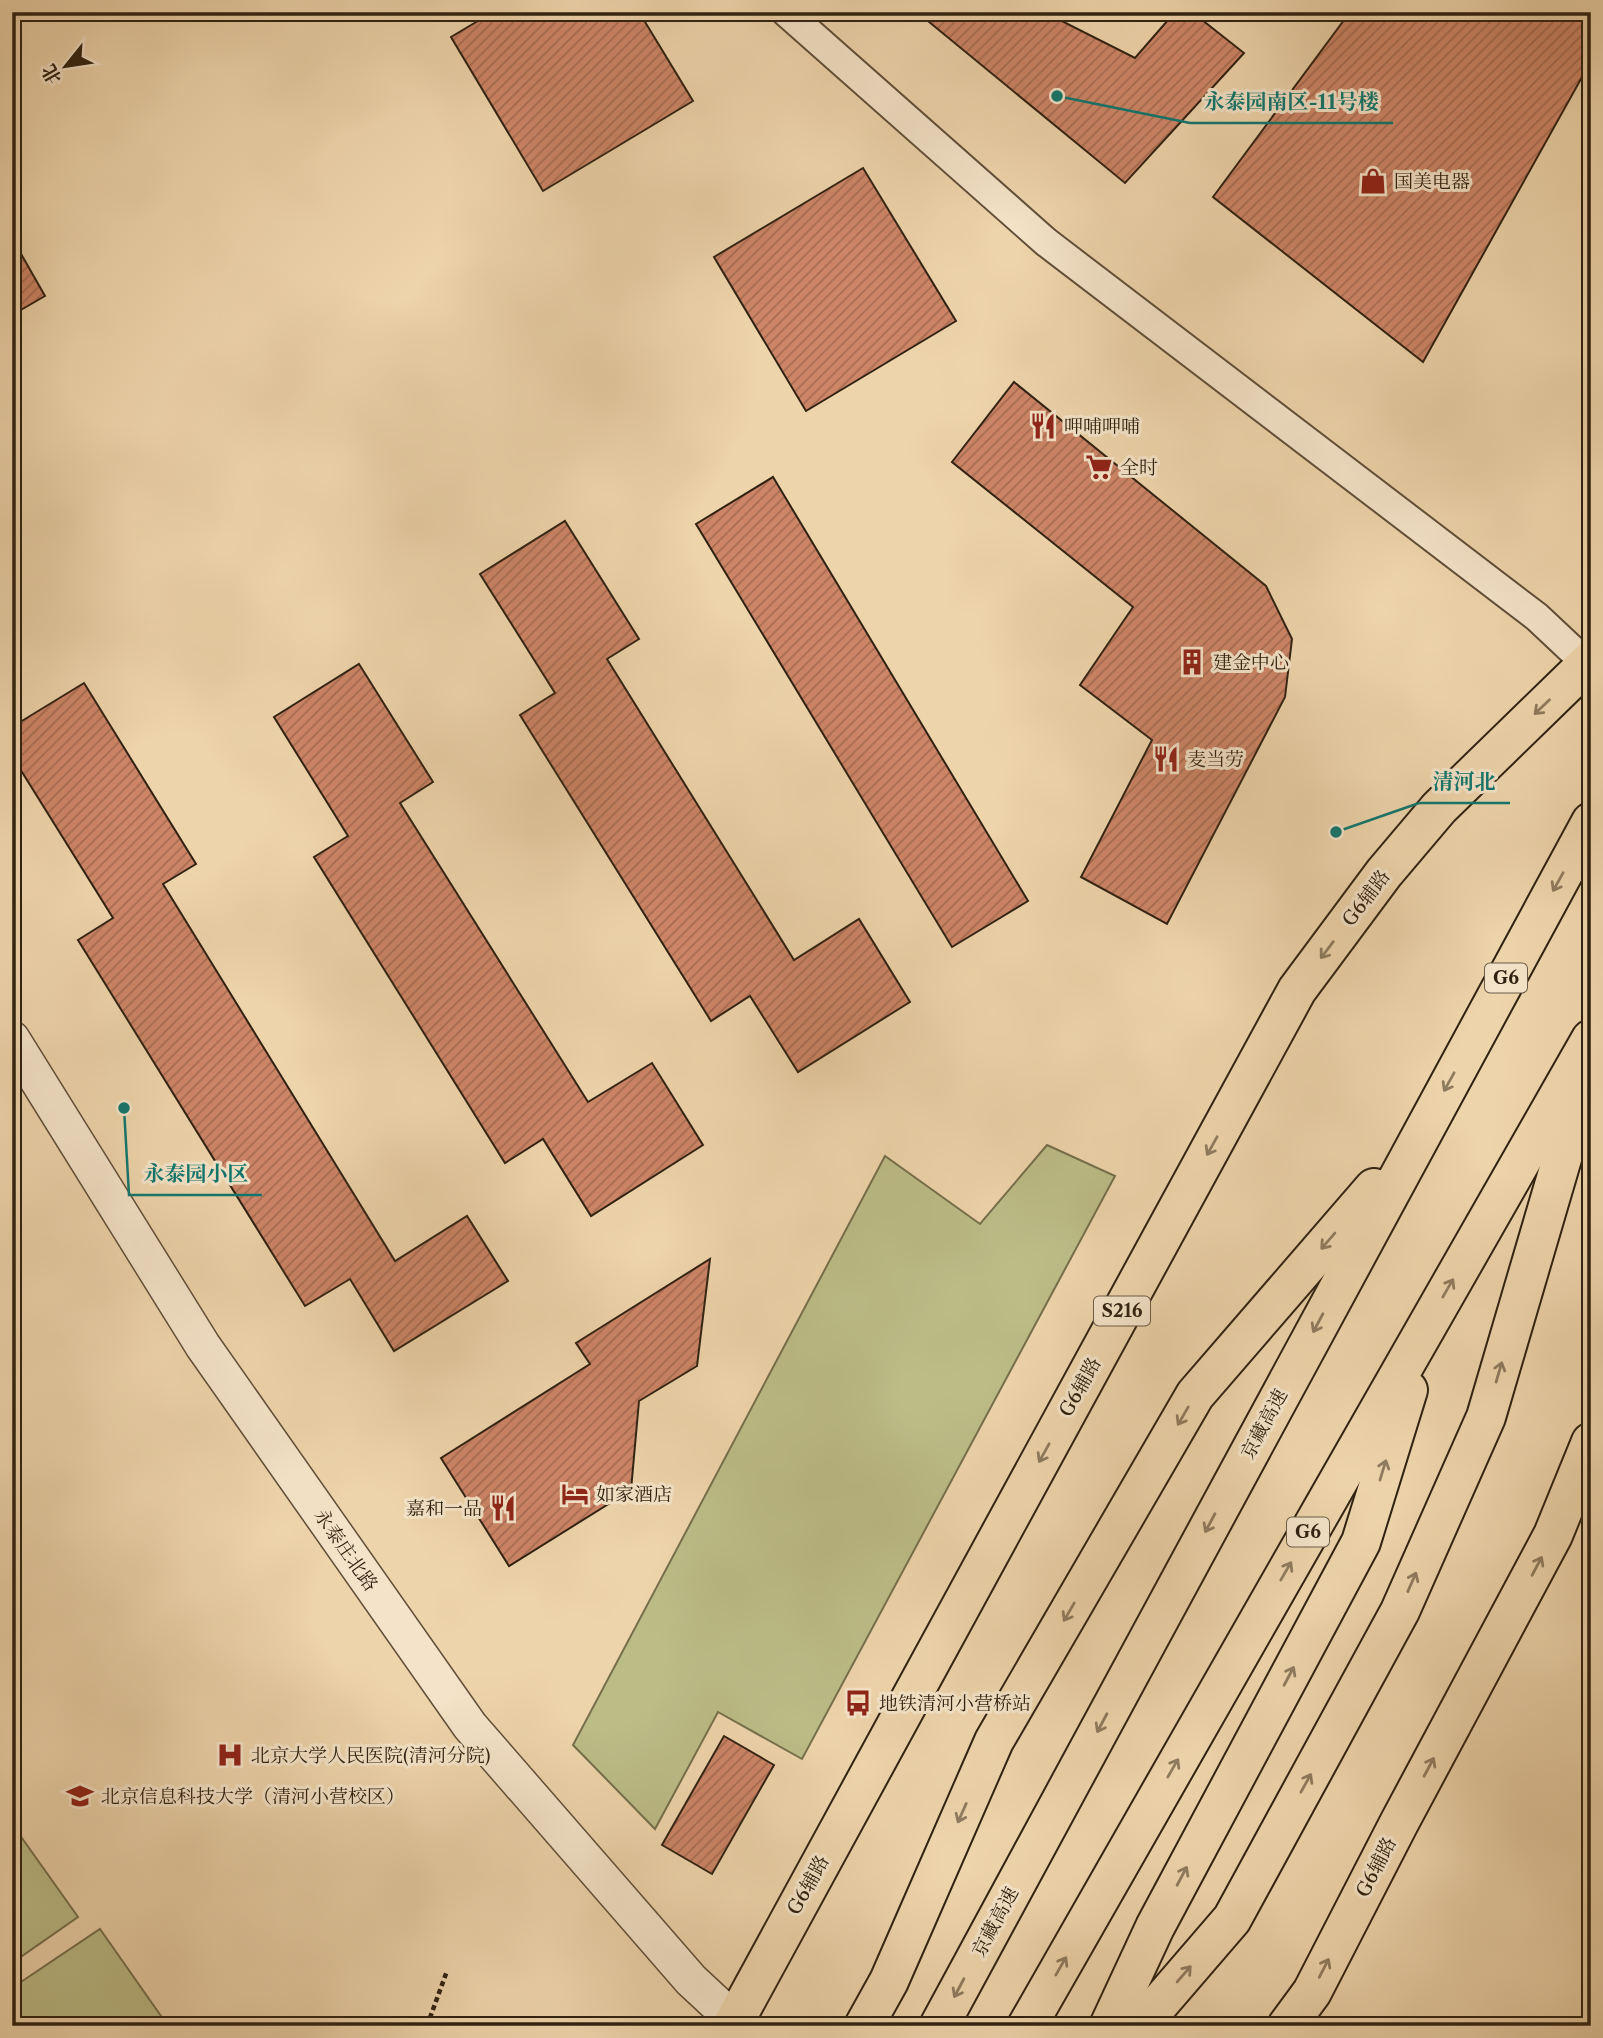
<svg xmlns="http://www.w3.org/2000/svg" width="1603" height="2038" viewBox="0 0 1603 2038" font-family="'Libre Caslon Text','Noto Serif SC',serif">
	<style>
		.grass { fill: #bcbc87; stroke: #766f4c; stroke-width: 2 }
		.building { fill: url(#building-hatch); stroke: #302211; stroke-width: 2 }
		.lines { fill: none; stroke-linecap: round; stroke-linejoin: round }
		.minor-casing { stroke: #604e38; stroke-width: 32 }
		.tertiary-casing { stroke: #604e38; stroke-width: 38 }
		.primary-casing { stroke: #302211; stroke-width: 42 }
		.motorway-casing { stroke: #302211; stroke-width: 42 }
		.path { stroke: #302211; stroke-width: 4.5; stroke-dasharray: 5 3.5; stroke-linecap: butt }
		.minor { stroke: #f4e3c8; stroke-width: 28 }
		.tertiary { stroke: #f4e3c8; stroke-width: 35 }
		.primary { stroke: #eed4ab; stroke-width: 38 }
		.motorway { stroke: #eed4ab; stroke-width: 38 }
		.oneway { stroke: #8f7b5e }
		.labels { text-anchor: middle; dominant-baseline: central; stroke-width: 6; stroke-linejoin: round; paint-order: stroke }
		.shield { fill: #f4e3c8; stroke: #6b5c48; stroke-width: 2 }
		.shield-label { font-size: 18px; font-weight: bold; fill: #302211 }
		.poi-label { font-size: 19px; fill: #302211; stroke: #f4e3c8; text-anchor: start }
		.street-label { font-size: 19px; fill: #302211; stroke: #f4e3c8 }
		.leader { fill: none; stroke: #0f766e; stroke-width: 2.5 }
		.callout-dot { fill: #0f766e; stroke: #f4e3c8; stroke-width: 2.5 }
		.callout-label { font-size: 21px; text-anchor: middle; font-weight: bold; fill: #0f766e; stroke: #f4e3c8; stroke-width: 6; stroke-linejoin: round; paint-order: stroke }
	</style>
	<defs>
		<pattern id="building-hatch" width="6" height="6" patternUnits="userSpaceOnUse" patternTransform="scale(1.75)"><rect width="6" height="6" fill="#cd8567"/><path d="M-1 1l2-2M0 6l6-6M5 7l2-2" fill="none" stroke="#a76c53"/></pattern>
	</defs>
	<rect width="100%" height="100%" fill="#eed4ab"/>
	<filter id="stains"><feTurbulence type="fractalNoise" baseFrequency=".00286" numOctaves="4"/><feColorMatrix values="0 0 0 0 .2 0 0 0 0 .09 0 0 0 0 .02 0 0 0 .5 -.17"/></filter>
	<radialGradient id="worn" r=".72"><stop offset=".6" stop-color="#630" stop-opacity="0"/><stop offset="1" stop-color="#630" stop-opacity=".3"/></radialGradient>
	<g class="grass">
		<path d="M1047 1145 1115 1176 802 1759 718 1712 655 1829 573 1745 885 1156 980 1224Z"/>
		<path d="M12 1824 78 1917 12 1963Z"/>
		<path d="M100 1929 168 2026H12V1988Z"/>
	</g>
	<g class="building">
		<path d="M493 12H639L693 101 543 191 451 37Z"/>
		<path d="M917 12H1044L1135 58 1175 12H1192L1244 53 1125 183Z"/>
		<path d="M1350 12H1591V61L1423 362 1213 197Z"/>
		<path d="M863 168 956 321 806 411 714 257Z"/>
		<path d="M12 238 45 296 12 315Z"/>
		<path d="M1014 382 1266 586 1292 639 1285 697 1167 924 1081 877 1152 740 1080 685 1133 607 952 462Z"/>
		<path d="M773 477 1028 901 952 947 696 524Z"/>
		<path d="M565 521 639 639 607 659 794 960 859 919 910 1002 798 1072 750 996 711 1021 520 715 555 693 480 574Z"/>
		<path d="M359 664 433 782 400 803 588 1102 652 1063 703 1145 591 1216 543 1139 505 1163 314 857 348 836 274 717Z"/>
		<path d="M84 683 196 864 163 884 395 1261 467 1216 508 1281 394 1351 350 1279 305 1306 78 940 113 918 12 756V727Z"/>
		<path d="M710 1259 697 1366 639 1401 631 1490 509 1566 441 1458 590 1364 576 1343Z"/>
		<path d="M724 1736 774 1765 712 1874 662 1845Z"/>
	</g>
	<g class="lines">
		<g class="minor-casing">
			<path id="minor" d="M786 12 1046 242 1537 617 1587 664"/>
		</g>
		<g class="tertiary-casing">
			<path id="tertiary" d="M12 1039 203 1346 470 1726 691 1980 734 2020"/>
		</g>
		<g class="primary-casing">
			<g id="primary">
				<path d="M732 2026 1297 990 1384 873 1439 808 1591 660"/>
				<path d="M1287 2026 1312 1992 1399 1823 1553 1535 1591 1442"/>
			</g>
		</g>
		<g class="motorway-casing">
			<g id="motorway">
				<path d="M864 2026 889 1981 994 1741 1195 1395 1374 1188"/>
				<path d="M939 2026 1591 822"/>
				<path d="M1027 2026 1591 1039"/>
				<path d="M1109 2026 1155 1927 1361 1542 1408 1390"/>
				<path d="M1140 2026 1232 1919 1400 1611 1486 1417 1585 1080"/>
			</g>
		</g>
		<path class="path" d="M427 2026 447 1971"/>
		<use href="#minor" class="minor"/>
		<use href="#tertiary" class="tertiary"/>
		<use href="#primary" class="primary"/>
		<use href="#motorway" class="motorway"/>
	</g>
	<defs><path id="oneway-shaft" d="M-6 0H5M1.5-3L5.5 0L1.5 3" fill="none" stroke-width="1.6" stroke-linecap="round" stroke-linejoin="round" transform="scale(1.75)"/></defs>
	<g class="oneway">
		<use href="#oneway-shaft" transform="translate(1542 707) rotate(136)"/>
		<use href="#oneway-shaft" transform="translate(1558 882) rotate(119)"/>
		<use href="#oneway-shaft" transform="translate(1327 950) rotate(127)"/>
		<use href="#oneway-shaft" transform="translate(1449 1082) rotate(119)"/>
		<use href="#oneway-shaft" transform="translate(1212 1146) rotate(119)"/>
		<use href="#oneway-shaft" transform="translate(1328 1241) rotate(131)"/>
		<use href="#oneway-shaft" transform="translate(1448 1288) rotate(-60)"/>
		<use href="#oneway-shaft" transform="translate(1318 1323) rotate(118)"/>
		<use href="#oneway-shaft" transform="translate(1499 1372) rotate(-74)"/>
		<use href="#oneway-shaft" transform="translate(1183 1416) rotate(120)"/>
		<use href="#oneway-shaft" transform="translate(1044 1453) rotate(119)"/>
		<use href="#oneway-shaft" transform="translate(1383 1470) rotate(-73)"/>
		<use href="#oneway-shaft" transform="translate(1210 1523) rotate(118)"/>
		<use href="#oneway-shaft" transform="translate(1537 1566) rotate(-62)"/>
		<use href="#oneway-shaft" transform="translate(1286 1571) rotate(-60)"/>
		<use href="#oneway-shaft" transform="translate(1412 1582) rotate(-66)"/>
		<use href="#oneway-shaft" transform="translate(1069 1612) rotate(120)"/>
		<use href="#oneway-shaft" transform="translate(1289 1676) rotate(-62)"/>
		<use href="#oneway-shaft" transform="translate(1102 1723) rotate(118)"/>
		<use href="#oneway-shaft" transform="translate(1429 1767) rotate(-62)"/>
		<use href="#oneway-shaft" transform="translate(1173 1768) rotate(-60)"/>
		<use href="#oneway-shaft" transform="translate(1306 1783) rotate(-61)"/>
		<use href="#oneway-shaft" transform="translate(962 1813) rotate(114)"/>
		<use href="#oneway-shaft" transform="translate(1182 1876) rotate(-62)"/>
		<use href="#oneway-shaft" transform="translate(1061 1966) rotate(-60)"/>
		<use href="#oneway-shaft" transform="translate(1324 1968) rotate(-63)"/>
		<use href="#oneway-shaft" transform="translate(1184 1974) rotate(-49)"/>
		<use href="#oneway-shaft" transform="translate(959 1988) rotate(118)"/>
	</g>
	<defs>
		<g id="shop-bare" transform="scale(2.1)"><path d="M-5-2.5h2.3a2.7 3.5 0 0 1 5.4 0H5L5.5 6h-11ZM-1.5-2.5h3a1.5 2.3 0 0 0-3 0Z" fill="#8f2418" stroke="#f4e3c8" stroke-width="2.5" paint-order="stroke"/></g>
		<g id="restaurant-bare" transform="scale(2.1)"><path d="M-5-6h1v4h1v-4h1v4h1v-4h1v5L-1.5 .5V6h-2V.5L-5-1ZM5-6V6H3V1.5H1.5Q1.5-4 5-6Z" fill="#8f2418" stroke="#f4e3c8" stroke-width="2.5" paint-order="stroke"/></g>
		<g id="supermarket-bare" transform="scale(2.1)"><path d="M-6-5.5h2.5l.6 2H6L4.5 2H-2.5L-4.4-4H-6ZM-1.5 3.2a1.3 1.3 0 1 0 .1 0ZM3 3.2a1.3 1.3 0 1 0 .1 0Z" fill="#8f2418" stroke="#f4e3c8" stroke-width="2.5" paint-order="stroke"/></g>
		<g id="building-bare" transform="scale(2.1)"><path d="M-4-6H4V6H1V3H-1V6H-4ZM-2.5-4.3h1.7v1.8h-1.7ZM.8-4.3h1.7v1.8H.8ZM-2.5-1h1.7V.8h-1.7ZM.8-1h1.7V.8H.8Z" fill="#8f2418" stroke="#f4e3c8" stroke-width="2.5" paint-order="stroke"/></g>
		<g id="hotel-bare" transform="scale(2.1)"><path d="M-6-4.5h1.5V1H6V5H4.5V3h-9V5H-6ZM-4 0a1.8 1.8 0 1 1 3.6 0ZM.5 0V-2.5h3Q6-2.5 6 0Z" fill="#8f2418" stroke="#f4e3c8" stroke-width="2.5" paint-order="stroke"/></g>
		<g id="bus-bare" transform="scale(2.1)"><path d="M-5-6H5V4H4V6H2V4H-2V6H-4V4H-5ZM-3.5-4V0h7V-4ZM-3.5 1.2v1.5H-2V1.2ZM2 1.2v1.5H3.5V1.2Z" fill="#8f2418" stroke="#f4e3c8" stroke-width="2.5" paint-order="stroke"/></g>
		<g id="hospital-bare" transform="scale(2.1)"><path d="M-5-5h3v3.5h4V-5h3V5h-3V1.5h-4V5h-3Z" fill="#8f2418" stroke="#f4e3c8" stroke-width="2.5" paint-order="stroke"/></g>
		<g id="school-bare" transform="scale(2.1)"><path d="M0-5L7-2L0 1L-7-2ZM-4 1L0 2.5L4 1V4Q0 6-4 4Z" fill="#8f2418" stroke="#f4e3c8" stroke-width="2.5" paint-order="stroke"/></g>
	</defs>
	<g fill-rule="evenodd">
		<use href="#shop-bare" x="1373" y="181"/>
		<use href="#restaurant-bare" x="1043" y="426"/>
		<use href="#supermarket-bare" x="1099" y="467"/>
		<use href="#building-bare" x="1192" y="662"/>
		<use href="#restaurant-bare" x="1166" y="759"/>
		<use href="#hotel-bare" x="575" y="1494"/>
		<use href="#restaurant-bare" x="503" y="1508"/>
		<use href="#bus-bare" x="858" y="1703"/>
		<use href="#hospital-bare" x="230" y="1755"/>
		<use href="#school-bare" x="80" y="1796"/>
	</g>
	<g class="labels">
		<g class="shield">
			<rect x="1485" y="963.5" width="42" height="29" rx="5"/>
			<rect x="1094" y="1296.5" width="56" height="29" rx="5"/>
			<rect x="1287" y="1517.5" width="42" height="29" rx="5"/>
		</g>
		<g class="shield-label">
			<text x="1506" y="978">G6</text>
			<text x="1122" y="1311">S216</text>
			<text x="1308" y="1532">G6</text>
		</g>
		<g class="poi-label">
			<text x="1394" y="181">国美电器</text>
			<text x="1064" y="426">呷哺呷哺</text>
			<text x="1120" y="467">全时</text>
			<text x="1213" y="662">建金中心</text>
			<text x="1187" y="759">麦当劳</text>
			<text x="596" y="1494">如家酒店</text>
			<text x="482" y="1508" text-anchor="end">嘉和一品</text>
			<text x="879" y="1703">地铁清河小营桥站</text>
			<text x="251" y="1755">北京大学人民医院(清河分院)</text>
			<text x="101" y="1796">北京信息科技大学（清河小营校区）</text>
		</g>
		<g class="street-label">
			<text transform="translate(1366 898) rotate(-53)">G6辅路</text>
			<text transform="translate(1080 1387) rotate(-61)">G6辅路</text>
			<text transform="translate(1264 1424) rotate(-62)">京藏高速</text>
			<text transform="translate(346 1550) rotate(55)">永泰庄北路</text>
			<text transform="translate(1376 1867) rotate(-63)">G6辅路</text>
			<text transform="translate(808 1885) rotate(-61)">G6辅路</text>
			<text transform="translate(995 1922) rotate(-62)">京藏高速</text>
		</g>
	</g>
	<path class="leader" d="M1057 96L1190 123H1393M1336 832L1419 803H1510M124 1108L129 1195H262"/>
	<g class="callout-dot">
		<circle cx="1057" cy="96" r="7"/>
		<circle cx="1336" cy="832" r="7"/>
		<circle cx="124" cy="1108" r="7"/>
	</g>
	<g class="callout-label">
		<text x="1291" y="109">永泰园南区-11号楼</text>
		<text x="1464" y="789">清河北</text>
		<text x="196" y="1181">永泰园小区</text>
	</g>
	<rect width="1603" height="2038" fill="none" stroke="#eed4ab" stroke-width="42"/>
	<rect x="14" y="14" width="1575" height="2010" fill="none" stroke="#302211" stroke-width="3.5"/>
	<rect x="21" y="21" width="1561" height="1996" fill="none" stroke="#302211" stroke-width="2"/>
	<g transform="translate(66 66) rotate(240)" stroke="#f4e3c8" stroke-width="5" paint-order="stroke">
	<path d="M0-5L12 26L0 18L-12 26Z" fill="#302211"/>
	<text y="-10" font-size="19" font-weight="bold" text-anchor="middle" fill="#302211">北</text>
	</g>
	<rect width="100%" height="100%" filter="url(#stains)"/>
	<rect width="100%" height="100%" fill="url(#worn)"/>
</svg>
